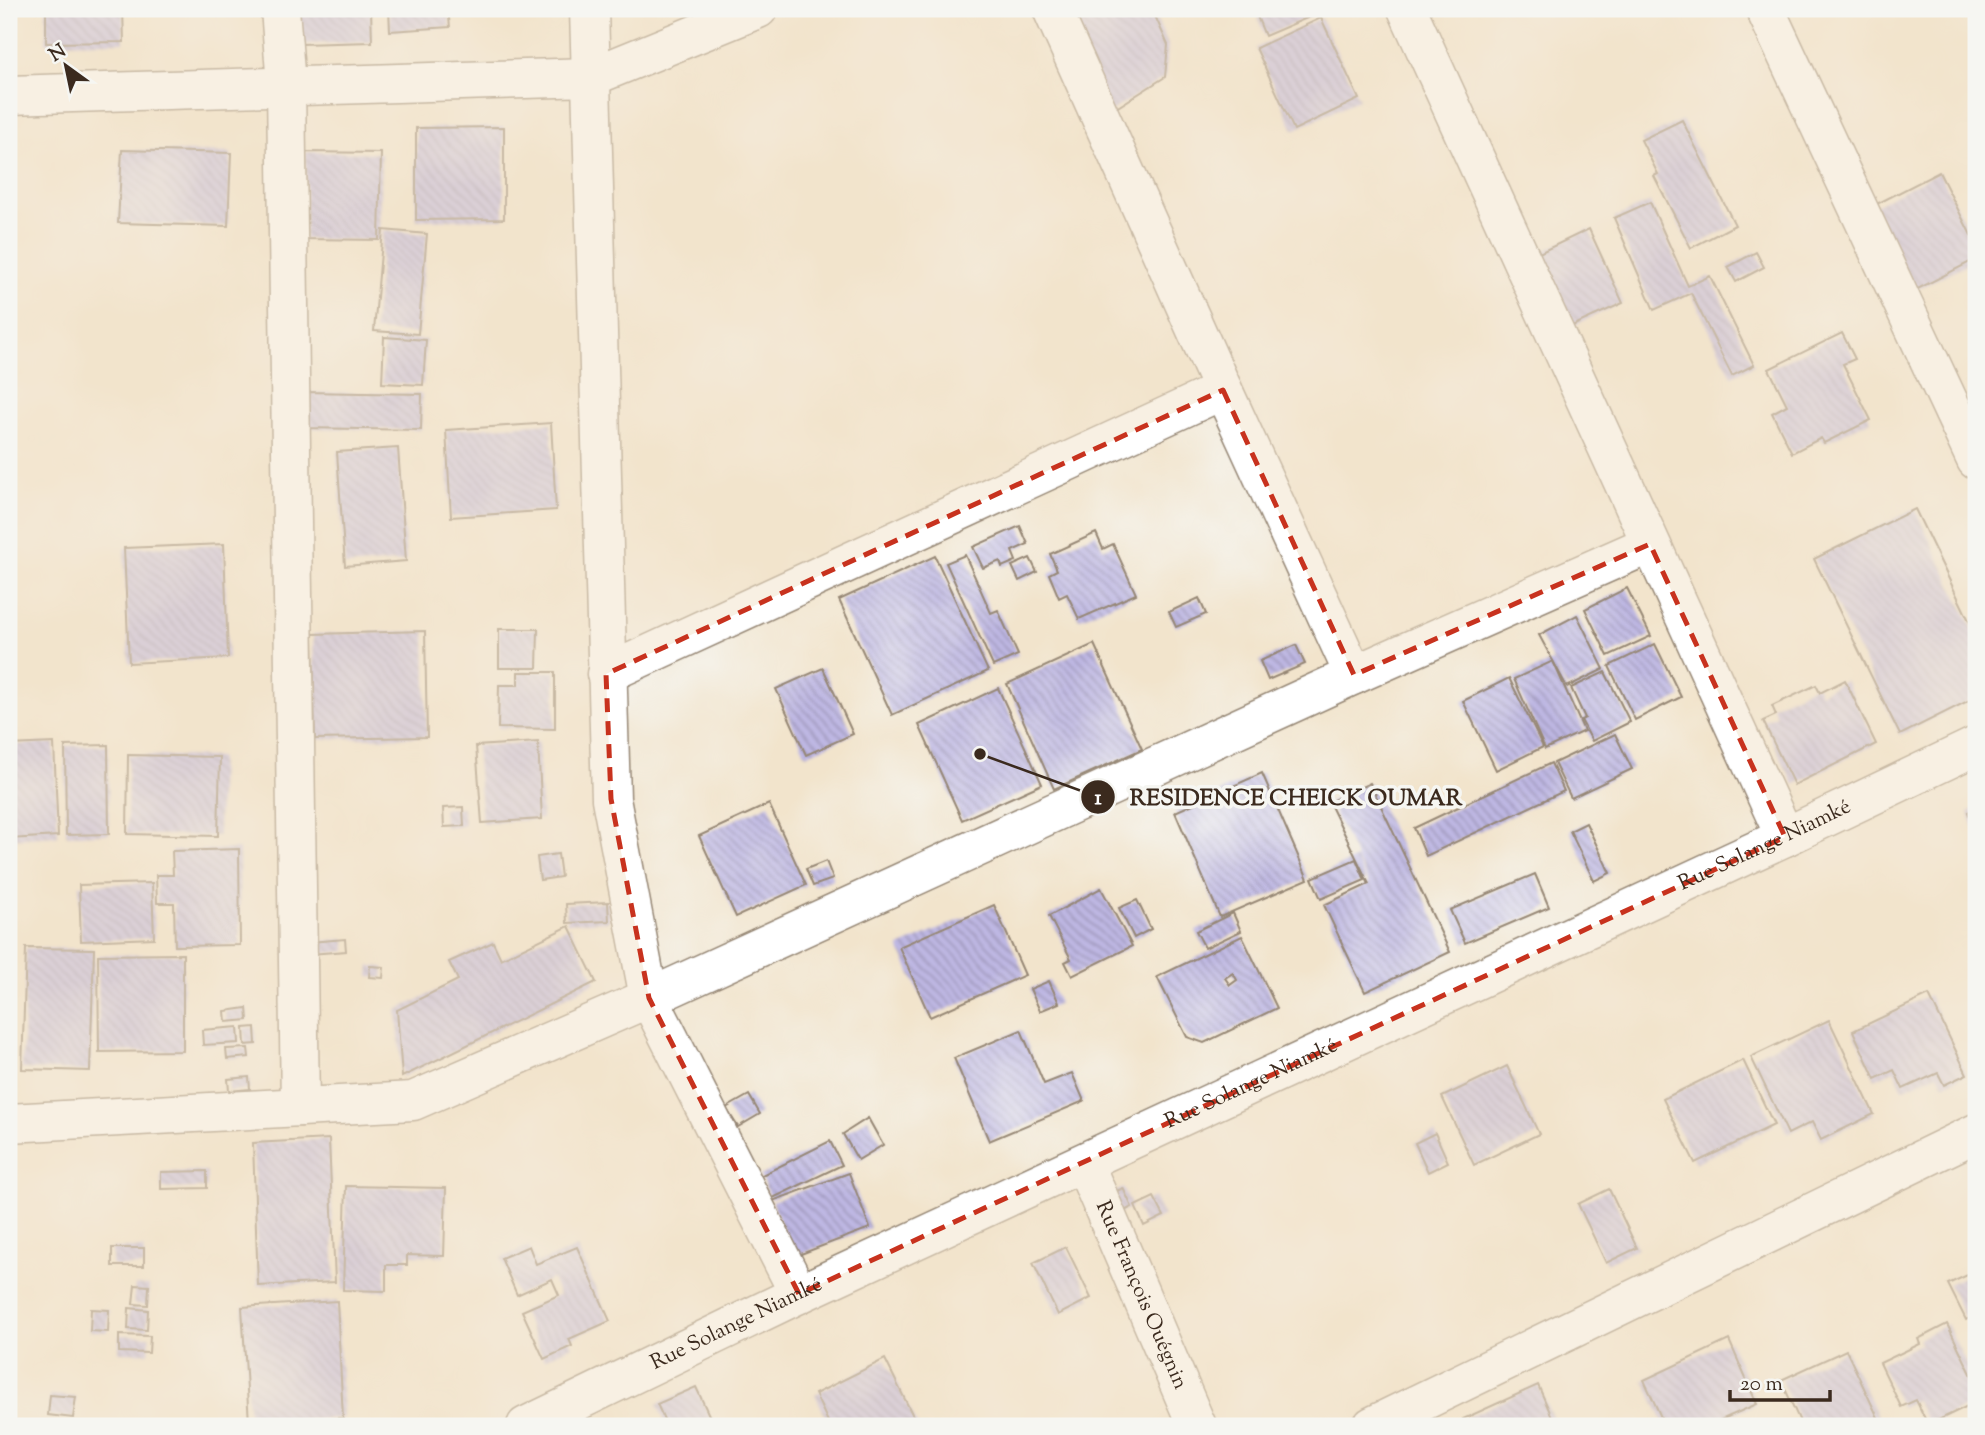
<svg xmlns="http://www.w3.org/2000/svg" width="1985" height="1435" viewBox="0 0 1985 1435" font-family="'Sorts Mill Goudy',serif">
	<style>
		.building { fill: url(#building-back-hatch); fill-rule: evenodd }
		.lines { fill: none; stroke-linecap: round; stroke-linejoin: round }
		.minor-casing { stroke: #968775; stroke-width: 41 }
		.minor { stroke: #fff; stroke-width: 38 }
		.marked { fill: none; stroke: #c8321e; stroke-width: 5; stroke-dasharray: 14 9; stroke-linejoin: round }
		.labels { text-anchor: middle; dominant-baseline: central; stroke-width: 7; stroke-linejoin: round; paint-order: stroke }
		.street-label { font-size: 21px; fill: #3b2a1e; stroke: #f6f6f2 }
		.leader { fill: none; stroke: #3b2a1e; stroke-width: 2.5 }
		.callout-dot { fill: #3b2a1e; stroke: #f6f6f2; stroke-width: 2.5 }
		.mark-label { font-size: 21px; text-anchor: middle; font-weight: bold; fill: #fff }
		.callout-label { font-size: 23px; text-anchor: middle; font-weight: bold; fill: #3b2a1e; stroke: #f6f6f2; stroke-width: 7; stroke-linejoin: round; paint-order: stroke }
	</style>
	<defs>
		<pattern id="building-back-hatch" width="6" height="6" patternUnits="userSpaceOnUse" patternTransform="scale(1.75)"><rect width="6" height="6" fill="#beb7e3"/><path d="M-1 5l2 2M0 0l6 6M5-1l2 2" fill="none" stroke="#9c95b7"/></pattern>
	</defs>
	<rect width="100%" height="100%" fill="#f6f6f2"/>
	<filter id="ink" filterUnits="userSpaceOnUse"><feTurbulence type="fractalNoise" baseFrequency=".0143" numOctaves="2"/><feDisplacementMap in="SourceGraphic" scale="14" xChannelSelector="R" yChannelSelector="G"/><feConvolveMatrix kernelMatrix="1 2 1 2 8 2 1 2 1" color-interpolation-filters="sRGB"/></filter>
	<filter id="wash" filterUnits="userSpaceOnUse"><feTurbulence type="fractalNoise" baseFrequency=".00686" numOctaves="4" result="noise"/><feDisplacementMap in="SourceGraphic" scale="28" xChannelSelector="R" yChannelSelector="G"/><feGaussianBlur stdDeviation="1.57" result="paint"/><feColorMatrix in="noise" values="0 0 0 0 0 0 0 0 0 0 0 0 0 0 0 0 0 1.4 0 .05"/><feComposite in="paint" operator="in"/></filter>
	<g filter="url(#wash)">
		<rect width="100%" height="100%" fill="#f2e4cc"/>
		<g id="blocks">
			<g class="building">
				<path d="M46 9H123L124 42 46 43Z"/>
				<path d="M299 9H371L372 42 300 44Z"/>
				<path d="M389 9H448L450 27 390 31Z"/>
				<path d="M1060 9H1152L1168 45 1165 77 1105 115Z"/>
				<path d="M1254 9H1328L1265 36Z"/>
				<path d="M1321 18 1359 99 1294 130 1256 48Z"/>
				<path d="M1682 120 1735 225 1691 248 1654 176 1658 174 1641 140Z"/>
				<path d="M504 127V219L416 220V128Z"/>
				<path d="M122 150 231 153 228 226 118 223Z"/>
				<path d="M306 152 381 153 379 240 305 239Z"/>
				<path d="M1939 172 1976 245V259L1910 293 1867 209Z"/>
				<path d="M1650 202 1688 286 1710 276 1754 365 1732 376 1691 293 1654 310 1614 218Z"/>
				<path d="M1589 229 1623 303 1570 327 1537 254Z"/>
				<path d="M383 230 427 234 418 334 374 331Z"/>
				<path d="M1756 252 1764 267 1736 282 1728 267Z"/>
				<path d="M1842 333 1855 359 1843 364 1871 420 1824 443 1821 438 1792 453 1772 413 1787 405 1769 369Z"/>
				<path d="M384 337 426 340 423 385 382 383Z"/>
				<path d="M303 392 422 394 421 430 303 428Z"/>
				<path d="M551 423 556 510 451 517 446 430Z"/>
				<path d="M398 448 406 561 345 566 337 452Z"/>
				<path d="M1915 509 1976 635V697L1900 735 1814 559Z"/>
				<path d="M1020 526 1028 544 1012 551 1016 561 1002 567 1000 561 983 568 973 547Z"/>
				<path d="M1096 533 1103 549 1113 544 1136 594 1079 619 1067 594 1059 598 1049 574 1057 570 1050 554Z"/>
				<path d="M224 544 228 658 129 663 124 548Z"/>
				<path d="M965 555 991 613 998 610 1018 655 993 666 946 563Z"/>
				<path d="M935 556 988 671 892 715 839 600Z"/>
				<path d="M1030 558 1037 572 1019 581 1012 566Z"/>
				<path d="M1627 588 1651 636 1608 656 1585 609Z"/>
				<path d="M1199 598 1206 614 1176 627 1169 612Z"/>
				<path d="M1577 615 1604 669 1567 687 1539 635Z"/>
				<path d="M499 629H538L537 668H499Z"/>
				<path d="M425 631 427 737 315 739 313 634Z"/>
				<path d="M1094 644 1142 749 1054 789 1007 684Z"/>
				<path d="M1655 644 1681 697 1635 720 1609 666Z"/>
				<path d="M1296 645 1305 664 1268 680 1260 661Z"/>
				<path d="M1553 661 1584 731 1545 749 1514 679Z"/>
				<path d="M823 668 853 734 806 755 776 689Z"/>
				<path d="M518 672H555V729L498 728 499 685H518Z"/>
				<path d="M1605 672 1630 722 1592 741 1581 720 1585 718 1571 688Z"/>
				<path d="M1509 678 1543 747 1496 770 1463 701Z"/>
				<path d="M1845 680 1876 744 1794 785 1763 721 1776 715 1772 706 1816 685 1820 693Z"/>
				<path d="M998 688 1042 784 962 820 919 725Z"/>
				<path d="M1615 734 1632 769 1571 798 1554 763Z"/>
				<path d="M538 742 542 819 482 823 476 746Z"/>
				<path d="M54 743 58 836 9 839V745Z"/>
				<path d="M108 745 109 834 66 835 65 746Z"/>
				<path d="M128 755 220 757 218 836 127 834Z"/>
				<path d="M1551 763 1564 791 1426 856 1414 828Z"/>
				<path d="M1262 773 1308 879 1220 917 1175 812Z"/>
				<path d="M1370 783 1450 952 1365 992 1324 905 1369 884 1329 802Z"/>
				<path d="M769 804 806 885 736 917 699 836Z"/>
				<path d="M463 807 464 826 444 827 443 808Z"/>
				<path d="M1976 808V831L1968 812Z"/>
				<path d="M1586 823 1610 873 1594 881 1570 831Z"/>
				<path d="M239 849 240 945 175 946 174 903H157L156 875H173L172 851Z"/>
				<path d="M558 854 561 877 540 880 537 857Z"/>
				<path d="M1356 859 1365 880 1321 899 1312 878Z"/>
				<path d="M826 861 833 879 813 886 806 869Z"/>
				<path d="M1535 874 1549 907 1465 943 1450 910Z"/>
				<path d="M152 883 154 938 81 941 79 885Z"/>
				<path d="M1101 888 1132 946 1072 976 1065 962 1071 959 1049 916Z"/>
				<path d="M1137 900 1151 929 1134 938 1119 908Z"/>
				<path d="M608 902 609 921 567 923 566 904Z"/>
				<path d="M994 905 1025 975 930 1017 899 947Z"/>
				<path d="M1233 913 1241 931 1205 948 1196 931Z"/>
				<path d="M569 926 596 982 402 1077 397 1010 458 980 449 962 493 942 501 959Z"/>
				<path d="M1242 936 1277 1008 1204 1043 1187 1037 1157 977ZM1233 973 1237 980 1230 985 1225 978Z"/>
				<path d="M345 939 346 951 311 954 310 942Z"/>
				<path d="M26 948 94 949 90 1071 22 1069Z"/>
				<path d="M183 954V1051L99 1052 98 955Z"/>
				<path d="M370 966 384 967 383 978 369 977Z"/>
				<path d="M1049 981 1059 1003 1040 1011 1030 989Z"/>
				<path d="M1929 995 1967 1074 1944 1085 1938 1073 1903 1089 1894 1070 1875 1079 1853 1031Z"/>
				<path d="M247 1008 248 1020 226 1022 225 1011Z"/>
				<path d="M1829 1020 1874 1114 1821 1140 1812 1122 1788 1134 1751 1057Z"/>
				<path d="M238 1027 239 1043 203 1045 202 1030Z"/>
				<path d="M255 1027 256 1044 245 1045 244 1028Z"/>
				<path d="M1021 1030 1044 1084 1072 1073 1084 1101 989 1141 954 1058Z"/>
				<path d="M248 1048 249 1057 227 1059 226 1049Z"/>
				<path d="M1743 1060 1774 1125 1695 1163 1663 1099Z"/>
				<path d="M1507 1066 1539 1134 1474 1165 1442 1097Z"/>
				<path d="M249 1077 250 1089 229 1091 228 1079Z"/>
				<path d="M749 1095 760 1114 738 1127 726 1108Z"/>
				<path d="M868 1118 883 1145 858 1160 843 1134Z"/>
				<path d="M1435 1133 1448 1162 1428 1172 1415 1143Z"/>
				<path d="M329 1139 335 1282 258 1286 253 1143Z"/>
				<path d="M830 1141 842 1165 771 1199 760 1176Z"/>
				<path d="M207 1171V1188L161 1189V1172Z"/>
				<path d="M849 1173 870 1228 793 1257 772 1201Z"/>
				<path d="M346 1186 446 1188 444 1256 407 1255V1265H386V1291L343 1290Z"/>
				<path d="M1123 1188 1132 1207 1113 1217 1104 1197Z"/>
				<path d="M1609 1189 1637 1248 1606 1263 1578 1204Z"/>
				<path d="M1154 1197 1164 1216 1144 1226 1135 1206Z"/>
				<path d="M529 1246 536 1264 577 1247 610 1321 569 1339 572 1346 544 1359 522 1311 559 1295 552 1279 517 1295 501 1258Z"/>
				<path d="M1066 1247 1091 1298 1058 1315 1033 1263Z"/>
				<rect x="112" y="1248" width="32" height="18"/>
				<path d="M1976 1271V1315L1966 1320 1948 1284Z"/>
				<path d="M135 1285 149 1286 148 1305 133 1304Z"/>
				<path d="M337 1301 343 1418 249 1423 242 1307Z"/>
				<path d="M129 1308 148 1310 147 1330 128 1329Z"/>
				<path d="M91 1309 109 1310 108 1332 90 1331Z"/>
				<path d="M1947 1324 1976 1384V1402L1928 1425 1916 1400 1901 1407 1880 1363 1920 1344 1918 1339Z"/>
				<path d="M119 1335 150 1336 149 1353 119 1352Z"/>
				<path d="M1729 1340 1757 1404 1707 1426H1665L1644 1380Z"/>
				<path d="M1846 1350 1882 1426H1802L1781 1380Z"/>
				<path d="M885 1359 918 1426H830L815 1394Z"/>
				<path d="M1538 1385 1556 1426H1466L1463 1419Z"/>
				<path d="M696 1387 714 1426H667L657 1404Z"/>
				<path d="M50 1395 76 1397 73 1418 48 1415Z"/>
			</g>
		</g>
	</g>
	<g filter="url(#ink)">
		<use href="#blocks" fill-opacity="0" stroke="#968775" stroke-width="2"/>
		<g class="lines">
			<g class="minor-casing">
				<g id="minor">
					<path d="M280 9 286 85 300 1107"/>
					<path d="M589 9 611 799 649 998 799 1294"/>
					<path d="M1052 9 1223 390 1354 675"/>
					<path d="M1407 9 1785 837"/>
					<path d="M1765 9 1976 460"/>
					<path d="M9 95 591 77 758 9"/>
					<path d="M606 674 1223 390"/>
					<path d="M9 1123 413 1101 649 998 1354 675 1650 544"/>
					<path id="s1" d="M1084 1163 1197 1426"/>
					<path id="s2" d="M526 1426 799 1294 1785 837 1976 746"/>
					<path d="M1372 1426 1976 1133"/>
				</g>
			</g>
			<use href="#minor" class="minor"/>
		</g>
	</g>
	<path d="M0 0H1985V1435H0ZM1223 390 1354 675 1650 544 1785 837 799 1294 649 998 611 799 606 674Z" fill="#f2e4cc" fill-opacity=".55" fill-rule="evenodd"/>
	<path class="marked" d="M1223 390 1354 675 1650 544 1785 837 799 1294 649 998 611 799 606 674Z"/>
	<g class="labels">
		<g class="street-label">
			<text stroke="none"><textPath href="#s2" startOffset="1368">Rue Solange Niamké</textPath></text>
			<text stroke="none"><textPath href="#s2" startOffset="802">Rue Solange Niamké</textPath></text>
			<text stroke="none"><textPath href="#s1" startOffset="144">Rue François Ouégnin</textPath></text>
			<text stroke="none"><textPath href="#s2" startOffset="234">Rue Solange Niamké</textPath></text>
		</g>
	</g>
	<path class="leader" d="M980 754L1098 797"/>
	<g class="callout-dot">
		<circle cx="980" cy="754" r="7"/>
		<circle cx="1098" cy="797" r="18"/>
	</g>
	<g class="mark-label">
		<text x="1098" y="804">1</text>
	</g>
	<g class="callout-label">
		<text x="1296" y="805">RESIDENCE CHEICK OUMAR</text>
	</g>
	<rect width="1985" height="1435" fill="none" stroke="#f6f6f2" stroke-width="35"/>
	<g transform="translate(66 66) rotate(327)" stroke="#f6f6f2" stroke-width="5" paint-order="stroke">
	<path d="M0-5L12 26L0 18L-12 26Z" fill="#3b2a1e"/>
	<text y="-10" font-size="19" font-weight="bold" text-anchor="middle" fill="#3b2a1e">N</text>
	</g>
	<path d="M1730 1390v10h100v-10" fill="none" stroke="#3b2a1e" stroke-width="3.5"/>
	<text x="1740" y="1390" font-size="21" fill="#3b2a1e" stroke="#f6f6f2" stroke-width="5" paint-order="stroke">20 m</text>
</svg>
